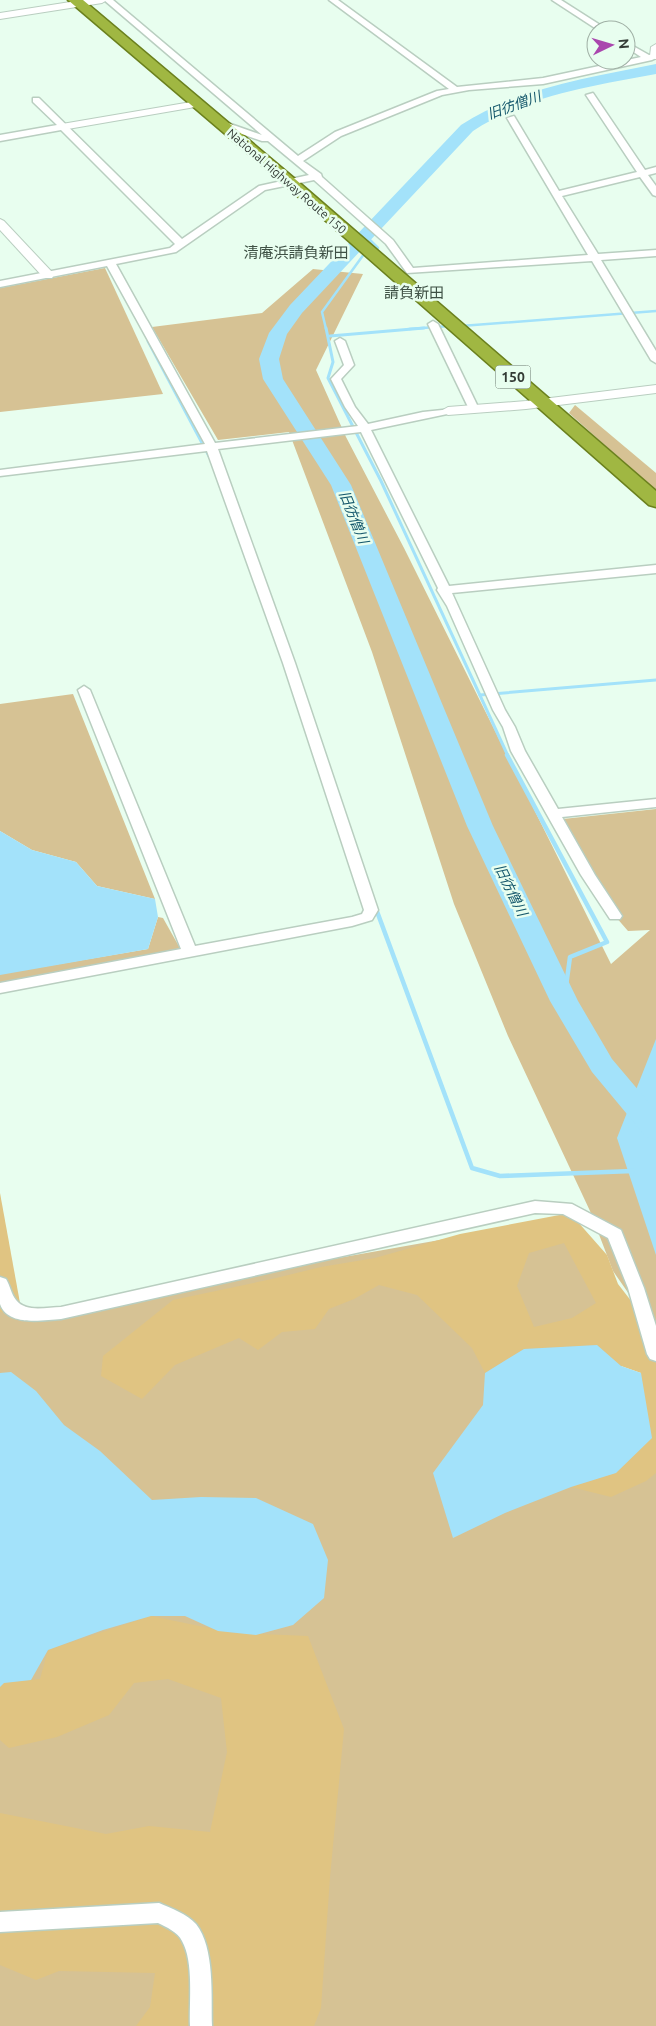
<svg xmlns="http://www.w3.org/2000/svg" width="656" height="2026" viewBox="0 0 656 2026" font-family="Ubuntu,'Noto Sans JP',sans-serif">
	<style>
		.green { fill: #d6c294 }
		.forest { fill: #e0c482; fill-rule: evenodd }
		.water { fill: #a3e2fa }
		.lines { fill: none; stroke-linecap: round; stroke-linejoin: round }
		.stream-far2 { stroke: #a3e2fa; stroke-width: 2.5 }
		.stream-far1 { stroke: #a3e2fa; stroke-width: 3 }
		.stream { stroke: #a3e2fa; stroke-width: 4.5 }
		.river { fill: #a3e2fa; fill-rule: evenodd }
		.minor-casing { stroke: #b9cec0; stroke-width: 3 }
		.tertiary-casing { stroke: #b9cec0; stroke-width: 2 }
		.trunk-casing { stroke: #6b801e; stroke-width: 3 }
		.minor { fill: #fff; fill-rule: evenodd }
		.tertiary { fill: #fff; fill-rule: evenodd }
		.trunk { fill: #a0b742; fill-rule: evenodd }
		.labels { text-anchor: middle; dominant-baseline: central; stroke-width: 5; stroke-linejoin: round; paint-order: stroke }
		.far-street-label { font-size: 12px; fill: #333b35; stroke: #e8feef }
		.far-water-label { font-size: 14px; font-style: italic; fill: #15586c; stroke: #e8feef }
		.shield { fill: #e8feef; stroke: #69766d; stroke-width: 1 }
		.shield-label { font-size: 14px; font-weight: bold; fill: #333b35 }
		.far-quarter-label { font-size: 15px; fill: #3f5145; stroke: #e8feef }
	</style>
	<rect width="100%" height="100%" fill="#e8feef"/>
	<g class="green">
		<path d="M105 268 163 394 0 412V288Z"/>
		<path d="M313 269 363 274 316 370 346 437 404 548 611 964 650 930 628 931 615 916 563 819 656 809V1333L613 1271 590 1211 508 1036 454 904 372 652 289 432 218 440 152 327 262 313Z"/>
		<path d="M575 405 656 473V491L569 413Z"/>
		<path d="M73 694 155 899 97 886 76 862 32 850 0 831V704Z"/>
		<path d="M158 917 163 918 181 950 0 987V974L148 949Z"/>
		<path d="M570 1217 656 1466V2026H0V1241L22 1314Z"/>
	</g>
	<g class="forest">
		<path d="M0 1193 22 1314 0 1312Z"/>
		<path d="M570 1213 607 1255 618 1284 656 1333V1473L646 1481 611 1497 571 1487 616 1473 641 1373 621 1366 597 1345 524 1349 485 1373 472 1348 417 1295 379 1285 354 1299 329 1309 315 1329 282 1332 258 1350 239 1338 175 1365 142 1399 101 1376 103 1356 173 1300 272 1279 321 1267 375 1258 460 1234ZM564 1243 596 1303 572 1318 534 1327 517 1286 529 1253Z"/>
		<path d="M151 1616 233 1633 308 1636 344 1729 330 1877 321 2008 314 2026H136L150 2007 155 1973 59 1971 36 1980 0 1965V1813L106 1834 149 1826 210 1832 227 1752 221 1698 168 1679 134 1683 109 1715 57 1737 9 1748 0 1740V1687L4 1683 40 1679 48 1650Z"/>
	</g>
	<g class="water">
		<path d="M0 831 32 850 76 862 97 886 155 899 158 917 148 949 0 975Z"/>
		<path d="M656 1039V1255L617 1138Z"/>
		<path d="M597 1345 621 1366 641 1373 652 1438 616 1473 571 1487 505 1513 453 1538 433 1473 483 1405 485 1373 524 1349Z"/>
		<path d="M11 1372 36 1391 64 1425 100 1451 152 1500 201 1497 256 1498 313 1524 328 1560 324 1598 293 1625 256 1635 218 1631 185 1616H151L103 1630 48 1650 31 1680 4 1683 0 1687V1373Z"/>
	</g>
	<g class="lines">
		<g class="stream-far2">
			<path d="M461 326 656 311"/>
			<path d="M326 329 322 312 364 254 378 248 364 234"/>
			<path d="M409 329 450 326"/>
		</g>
		<g class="stream-far1">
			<path d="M326 328 333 362 328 378 381 481 508 756"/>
			<path d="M330 336 424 328"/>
			<path d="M148 341 210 458"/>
			<path d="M480 695 656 680"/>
		</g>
		<g class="stream">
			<path d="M507 755 607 942 570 957 564 1001"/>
			<path d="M375 906 472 1168 500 1176 633 1171"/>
		</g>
		<path class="river" d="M656 64V74C592 86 528 95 473 131L302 313 287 334 279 359 283 379 351 485 493 826 578 1001 612 1059 656 1111V1140L646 1137 592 1072 550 1001 467 826 331 485 263 379 259 359 269 333 290 305 461 125C520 87 589 78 656 64Z"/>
		<g class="minor-casing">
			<g id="minor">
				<path d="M104 0H113L298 156 335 132 437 91 449 89 329 0H338L457 87 543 78 641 57 626 47V42L649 55 656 54V58L652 60 543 84 469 90 442 95 341 136 303 161 321 174 322 177 393 240 413 268 588 255 507 118 514 116 559 191 637 172 586 95 593 93 645 170 656 167V173L648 175 656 186V196L653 195 640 177 562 196 598 254 656 250V256L601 260 656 351V363L651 360 592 261 407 273 386 244 314 180 265 190 176 252 116 264 215 443 358 426 345 407 331 379 344 365 335 341 340 338 345 341 354 365 341 379 355 407 368 424 423 412 452 409 453 411 452 413 371 430 449 586 656 565V573L452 593 505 710 515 727 525 751 558 809 656 799V807L562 817 595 875 622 916 620 919H610L581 875 511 751 503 727 493 710 447 606 437 590 438 588 361 432 218 449 295 663 378 910 372 920 352 926 0 993V983L181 949 78 690 84 686 90 690 195 946 352 917 362 914 364 910 283 663 207 451 0 476V470L205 444 107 266 0 287V281L170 248 175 244 61 130 0 141V135L57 125 33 102V98H39L182 239 259 186 309 175 268 141H262L219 126 218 124 222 121 262 135Z"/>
				<path d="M552 0H561L608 30H598Z"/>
				<path d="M433 321 438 324 479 409 478 411 474 412 469 409 428 324Z"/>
				<path d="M535 1201 572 1204 621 1230 644 1288 656 1326V1361L650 1359 647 1354 628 1288 608 1238 563 1214 535 1213 61 1319C43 1320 8 1327 0 1304 0 1297 0 1285 0 1277L6 1279C10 1285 11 1294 16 1300 26 1313 47 1307 61 1307Z"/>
				<path d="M159 1903C171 1908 187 1914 196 1924 215 1948 211 1996 212 2026H190C189 2002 194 1962 182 1941 178 1932 166 1927 158 1923L0 1932V1912Z"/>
			</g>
		</g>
		<g class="tertiary-casing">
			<g id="tertiary">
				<path d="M83 0H107L102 3 0 19V13Z"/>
				<path d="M656 44V59H655L650 56 651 47Z"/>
				<path d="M197 101 201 102 202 104 201 106 62 130 57 127 62 124Z"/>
				<path d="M0 219 4 221 52 272 54 275 52 278H44L0 230Z"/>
				<path d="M656 385V393L526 409 448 415 441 411 448 407 526 401Z"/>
			</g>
		</g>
		<g class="trunk-casing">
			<path id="trunk" d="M68 0H83L295 179 656 491V507L649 505 285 185Z"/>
		</g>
		<use href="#minor" class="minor"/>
		<use href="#tertiary" class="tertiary"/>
		<use href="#trunk" class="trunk"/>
	</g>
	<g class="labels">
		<g class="far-street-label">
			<text transform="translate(287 181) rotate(41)">National Highway Route 150</text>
		</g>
		<g class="far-water-label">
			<text transform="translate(514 105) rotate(-20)">旧彷僧川</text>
			<text transform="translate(354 517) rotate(68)">旧彷僧川</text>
			<text transform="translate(511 890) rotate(64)">旧彷僧川</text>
		</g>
		<rect class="shield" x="495.5" y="365.5" width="35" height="23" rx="4"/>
		<g class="shield-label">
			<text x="513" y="377">150</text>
		</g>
		<g class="far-quarter-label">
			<text x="296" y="252">清庵浜請負新田</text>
			<text x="414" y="292">請負新田</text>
		</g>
	</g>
	<g transform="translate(611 45) rotate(85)"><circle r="24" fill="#e8feef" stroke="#a0b0a5"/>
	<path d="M0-4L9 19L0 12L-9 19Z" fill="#aa47ae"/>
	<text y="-8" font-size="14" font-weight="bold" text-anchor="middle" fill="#333b35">N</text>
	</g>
</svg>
